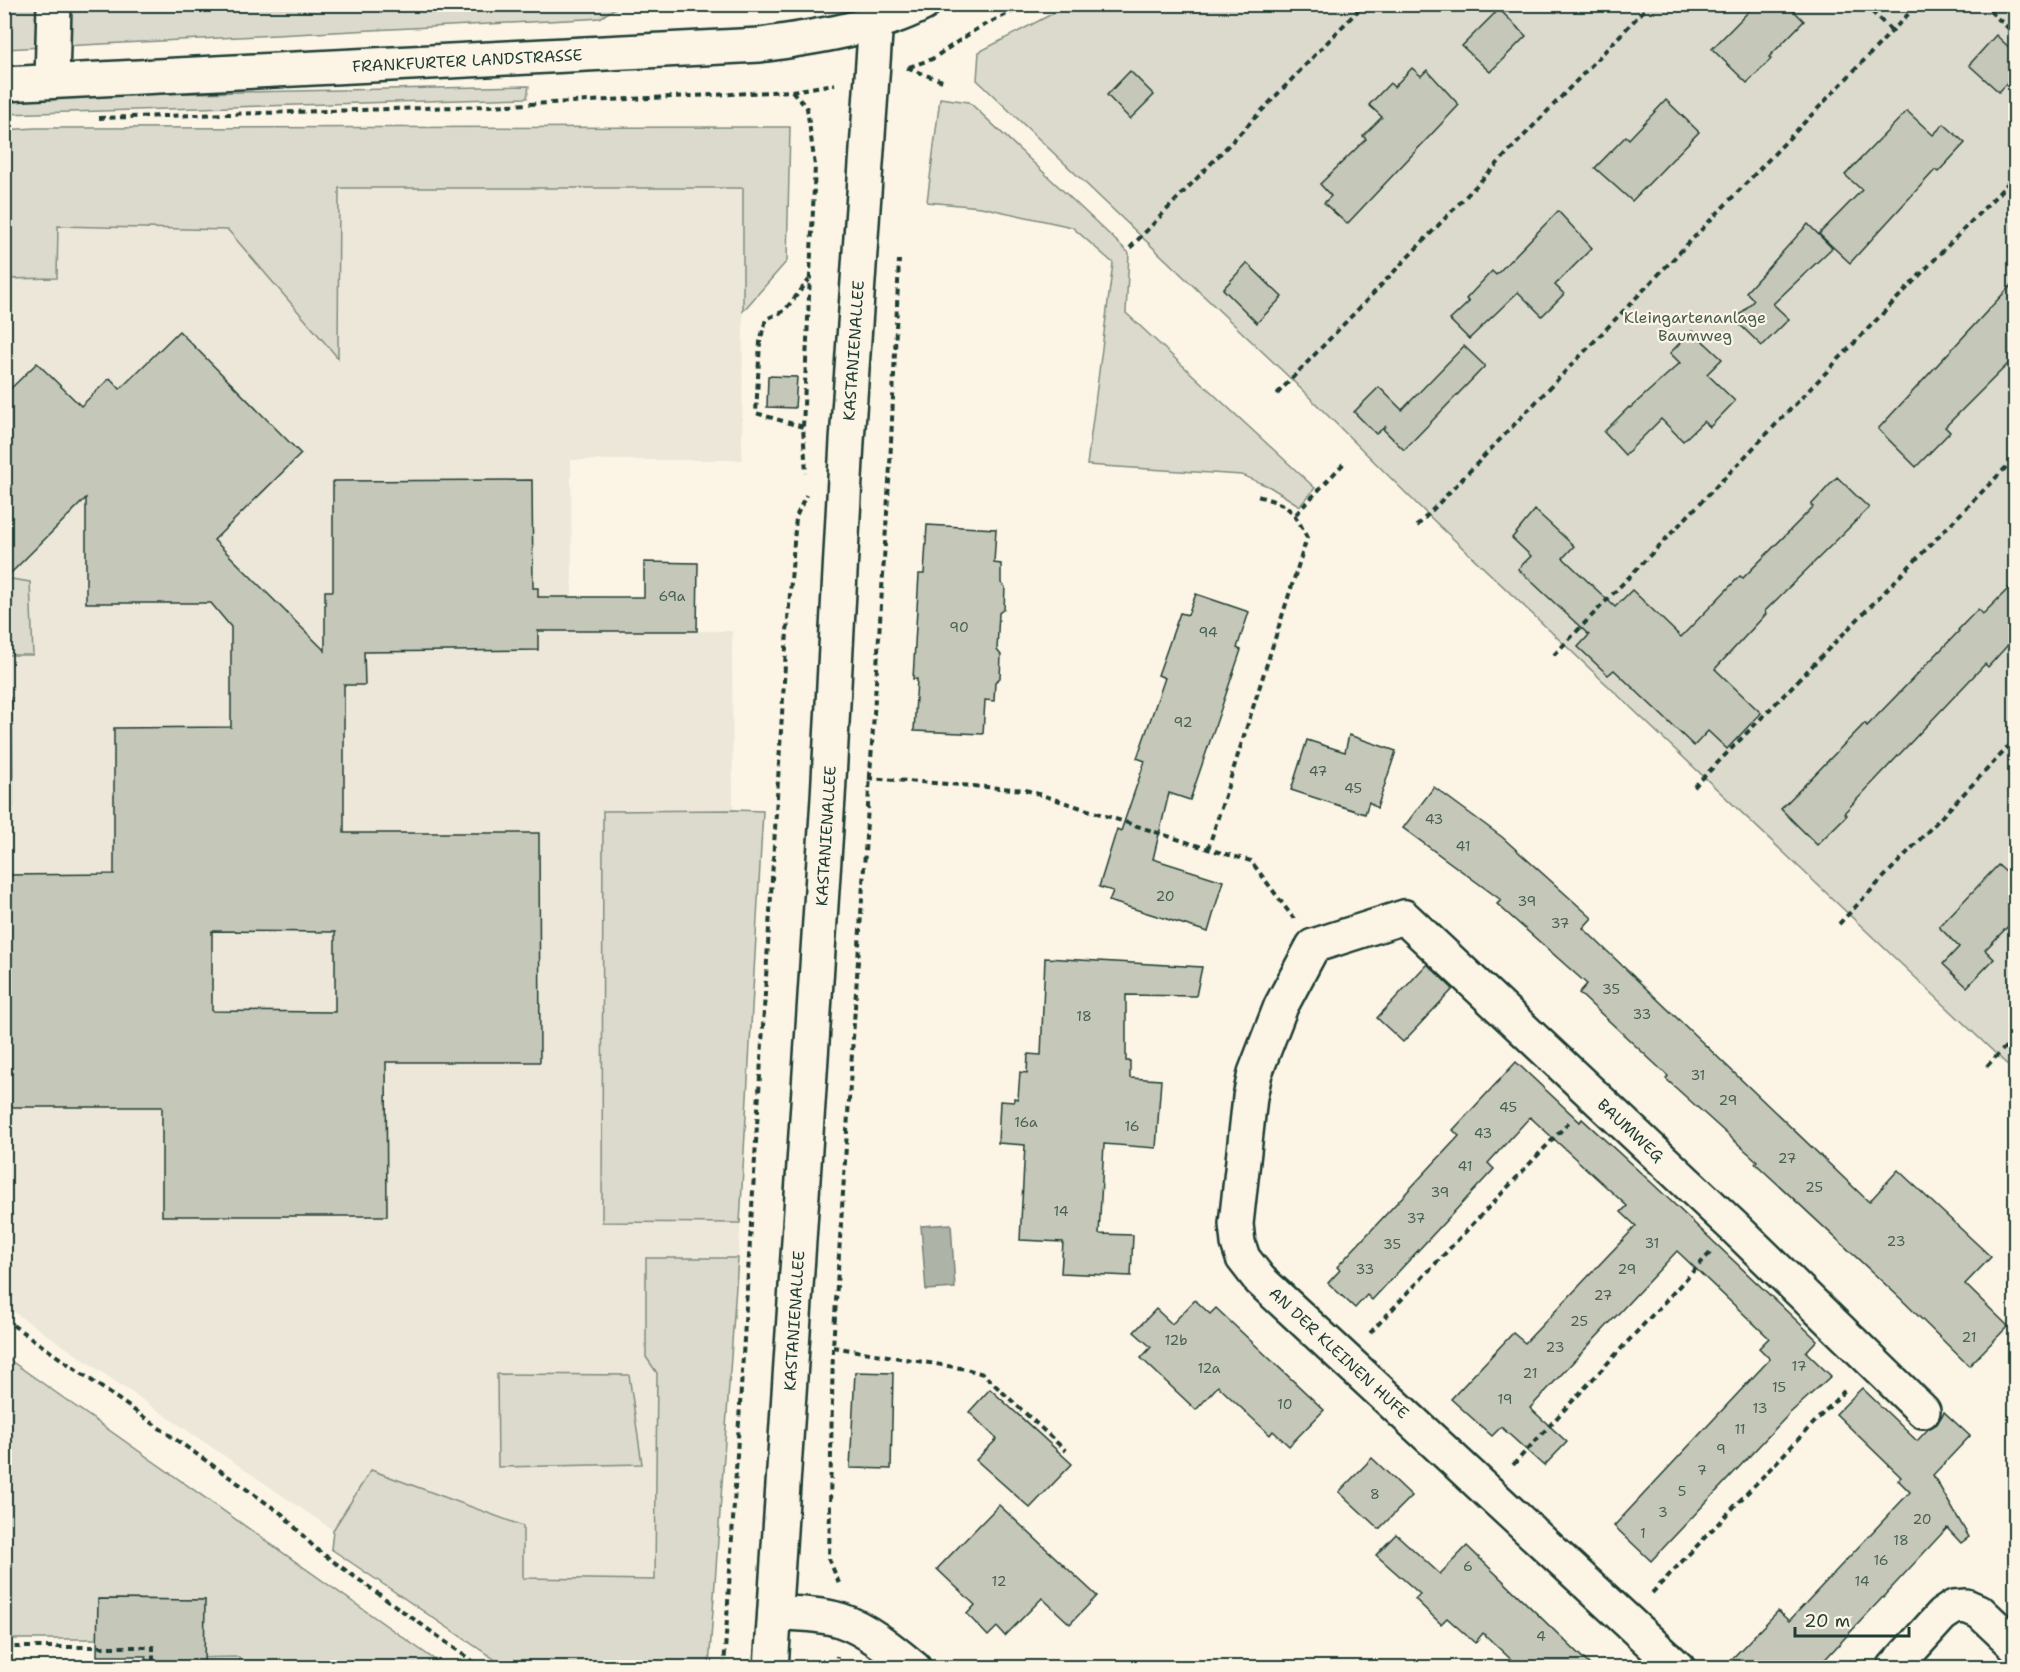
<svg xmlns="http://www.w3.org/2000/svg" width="2020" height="1672" viewBox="0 0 2020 1672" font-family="'Shantell Sans',sans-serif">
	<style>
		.built { fill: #ece7d8 }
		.green { fill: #dcdacc; stroke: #7e8c80; stroke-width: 1.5 }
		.water { fill: #aeb3a7; stroke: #758479; stroke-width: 1.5 }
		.building { fill: #c5c7b9; stroke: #1f3d34; stroke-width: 1.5; fill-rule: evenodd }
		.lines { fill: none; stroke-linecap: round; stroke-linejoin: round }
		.minor-casing { stroke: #1f3d34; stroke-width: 38 }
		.major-casing { stroke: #1f3d34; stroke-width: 38 }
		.path { stroke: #1f3d34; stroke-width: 4; stroke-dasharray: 6 4.5; stroke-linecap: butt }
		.minor { stroke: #fcf5e5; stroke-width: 33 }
		.major { stroke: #fcf5e5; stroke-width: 33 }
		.labels { text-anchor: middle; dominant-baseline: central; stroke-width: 4.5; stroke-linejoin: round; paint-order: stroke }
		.number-label { font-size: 14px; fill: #486055 }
		.street-label { font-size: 16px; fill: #1f3d34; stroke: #fcf5e5 }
		.park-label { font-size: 16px; fill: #455c52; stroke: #fcf5e5 }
	</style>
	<rect width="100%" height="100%" fill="#fcf5e5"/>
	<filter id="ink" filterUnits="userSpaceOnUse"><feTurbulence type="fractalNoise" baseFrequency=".0167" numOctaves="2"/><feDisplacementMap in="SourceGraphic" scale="12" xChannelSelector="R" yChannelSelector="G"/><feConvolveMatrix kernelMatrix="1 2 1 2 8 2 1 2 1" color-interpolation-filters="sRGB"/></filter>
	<g filter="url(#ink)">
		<path class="built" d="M790 127 787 261 743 311 742 460H571L572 596 605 597 606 631H732L733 810 763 811 740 1232 709 1667H506L331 1549 333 1530 5 1306V130L35 128Z"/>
		<g class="green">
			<path d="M2011 4 2015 9V1072L1428 515 1291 379 977 80 979 52 1069 5Z"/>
			<path d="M5 5H620L600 18 586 19 5 49Z"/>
			<path d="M529 86 527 98 5 114V99L53 96Z"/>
			<path d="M940 98 969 102 1129 253 1126 313 1315 488 1300 506 1270 487 1242 475 1087 465 1113 263 1072 227 981 207 927 202Z"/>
			<path d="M790 127 787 261 743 311V188H339L338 358 228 230 58 226 57 278 5 279V130L35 128Z"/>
			<path d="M5 578 30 582 33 655H5Z"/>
			<path d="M5 698H12L13 807 5 808Z"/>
			<path d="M733 810 763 811 740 1223 602 1222 603 811Z"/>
			<path d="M646 1258H738L709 1667H506L331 1549 333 1530 371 1470 523 1526V1578L655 1580 657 1373 646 1357Z"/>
			<path d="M4 1356 445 1667 239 1668V1657L188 1658 205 1600 99 1599 115 1639H8L7 1380 5 1379Z"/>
			<path d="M497 1374 629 1375 642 1464 498 1467Z"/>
		</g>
		<path class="water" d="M951 1224 955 1288 926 1290 921 1226Z"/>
		<g class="building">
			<path d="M1756 4H1787L1804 21 1769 57 1771 59 1747 83 1712 49Z"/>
			<path d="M1499 9 1526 36 1490 72 1462 46Z"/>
			<path d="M1996 35 2016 54V74L1999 92 1969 65Z"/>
			<path d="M1412 68 1421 76 1427 70 1459 105 1347 224 1324 203 1331 196 1320 184 1366 139 1363 136 1382 117 1369 105 1390 83 1394 87Z"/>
			<path d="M1130 71 1154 95 1130 119 1107 95Z"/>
			<path d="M1666 100 1699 132 1632 201 1595 168 1626 136 1629 139Z"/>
			<path d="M1907 111 1933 135 1944 124 1965 143 1938 172 1935 170 1850 263 1819 234 1862 190 1845 175Z"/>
			<path d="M1558 211 1592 248 1555 285 1564 294 1542 316 1518 292 1469 339 1450 320 1469 302 1466 299 1492 271 1496 275Z"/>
			<path d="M1808 224 1832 248 1773 304 1789 319 1762 346 1735 320 1754 300 1746 292Z"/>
			<path d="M1247 263 1282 297 1257 323 1223 289Z"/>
			<path d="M2016 280V356L1945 427 1950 432 1916 467 1878 429Z"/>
			<path d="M179 331 301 454 214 540 325 651V591H333V481L532 480 533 588H538V597H644V562L698 563 697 631H538V650L364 652 365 685H344V833H539L540 1062H386L387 1216H162V1107H4V875L114 874V728L231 727V627L211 603H86V498L4 580V395L37 363 81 406 110 378 120 389ZM212 931 335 932V1012L212 1011Z"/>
			<path d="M1692 331 1722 359 1707 374 1735 401 1710 427 1704 421 1683 441 1661 419 1625 455 1604 432 1629 407 1630 408 1680 363 1670 353Z"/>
			<path d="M1464 346 1485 366 1404 450 1383 429 1386 426 1376 434 1354 412 1379 387 1402 410Z"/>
			<path d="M768 376 797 377 795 408 767 407Z"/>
			<path d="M1837 477 1869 508 1765 611 1766 614 1715 669 1761 713 1727 749 1708 731 1694 746 1614 670 1608 675 1578 647 1589 635 1518 569 1531 556 1512 538 1535 510 1574 546 1563 558 1615 607 1632 590 1681 637 1740 576 1743 578 1813 507 1811 505Z"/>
			<path d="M927 525 996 529 994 563 1001 564V583L1005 587 1004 609 999 613 997 650 1001 655 1000 678 995 682 994 701 985 700 983 734 914 731 917 679H913L919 574H924Z"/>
			<path d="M2016 581V636L1988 667 1985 664 1844 813 1847 815 1817 845 1781 809 1865 723 1867 726 1959 631 1958 630 1978 609 1983 614Z"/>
			<path d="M1196 594 1249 612 1237 648 1241 650 1190 800 1169 793 1153 859 1223 881 1208 932 1109 901 1113 891 1099 887 1117 829 1121 831 1145 761 1137 758 1165 678 1158 675 1180 613 1188 615Z"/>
			<path d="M1349 735 1396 751 1377 808 1369 802 1365 814 1291 790 1307 740 1345 752Z"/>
			<path d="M1434 787 1502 837 1592 918 1583 928 1869 1202 1898 1170 1991 1257 1965 1284 2008 1326 1969 1366 1900 1298 1755 1163 1757 1161 1666 1079 1668 1076 1579 993 1587 984 1497 904 1501 900 1403 828Z"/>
			<path d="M1998 865 2016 881V918L1985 950 1994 959 1967 987 1943 964 1959 947 1939 927Z"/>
			<path d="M1045 958 1202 967 1196 996 1126 995V1061H1130V1078L1161 1080 1156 1148 1104 1144 1099 1234 1133 1235 1131 1276 1061 1273 1063 1242 1020 1240 1025 1145 998 1143 1000 1101 1014 1102V1098L1018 1099 1020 1072 1027 1073 1028 1054 1041 1055Z"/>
			<path d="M1427 964 1453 989 1403 1042 1377 1018Z"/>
			<path d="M1516 1062 1580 1122 1582 1119 1654 1185 1817 1340 1806 1352 1831 1376 1790 1413 1651 1561 1614 1526 1770 1359 1759 1348 1769 1338 1677 1251 1530 1408 1567 1442 1544 1466 1501 1427 1492 1436 1451 1399 1513 1333 1525 1343 1636 1226 1621 1212 1627 1206 1530 1117 1488 1163 1494 1169 1372 1300 1367 1295 1355 1308 1328 1283 1340 1270 1337 1267 1459 1136 1453 1130Z"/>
			<path d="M1195 1300 1210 1314 1216 1308 1324 1410 1289 1446 1273 1431 1270 1435 1218 1386 1196 1410 1141 1358 1151 1347 1134 1332 1156 1309 1172 1324Z"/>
			<path d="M855 1372 893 1373 891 1469 850 1468Z"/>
			<path d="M1862 1388 1917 1441 1928 1429 1937 1424 1944 1412 1970 1436 1933 1475 1969 1537 1961 1543 1947 1528 1817 1668H1723L1778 1611 1789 1621 1910 1492 1898 1480 1901 1477 1836 1414Z"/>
			<path d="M990 1389 1072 1464 1030 1508 976 1460 997 1439 969 1412Z"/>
			<path d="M1372 1458 1412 1496 1379 1529 1339 1492Z"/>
			<path d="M999 1505 1097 1596 1070 1624 1042 1598 1005 1636 997 1627 988 1636 967 1614 975 1605 937 1569Z"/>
			<path d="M1396 1534 1440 1574 1467 1546 1593 1668H1520L1483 1633 1475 1643 1447 1618 1441 1624 1415 1599 1420 1594 1376 1555Z"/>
			<path d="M98 1599 205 1600 204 1668H146V1656H97Z"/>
		</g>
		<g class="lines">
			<g class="minor-casing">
				<g id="minor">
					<path d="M52 81 54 4"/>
					<path d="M775 1613C796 1613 819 1614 840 1620 867 1629 892 1650 914 1668"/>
					<path id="s1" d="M771 1668 828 798 847 441 877 4"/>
					<path id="s2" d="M1678 1668 1260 1280 1243 1258 1238 1243 1236 1224 1250 1097 1255 1073 1281 1006 1313 946 1404 917 1734 1227 1923 1411"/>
					<path d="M1894 1668 1942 1615 1954 1607 1966 1606 1980 1612 2016 1646"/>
				</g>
			</g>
			<g class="major-casing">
				<g id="major">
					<path id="s3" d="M4 84 760 45C810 38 878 28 923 4"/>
				</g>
			</g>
			<g class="path">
				<path d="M1864 4 1893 32"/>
				<path d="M1982 4 2016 35"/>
				<path d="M909 67 932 59 975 30 1027 4"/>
				<path d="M907 68 945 82"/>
				<path d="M792 91 807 108 815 166 803 427 806 473"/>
				<path d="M99 118 489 106 792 91 835 84"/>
				<path d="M1130 248 1364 4"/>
				<path d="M1277 394 1650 4"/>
				<path d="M803 427 756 413 760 342 766 319 784 311 809 280"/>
				<path d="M1296 514 1345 462"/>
				<path d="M1417 526 1918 4"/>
				<path d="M1554 655 2016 175"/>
				<path d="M868 778 1026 790 1208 849 1251 861 1294 919"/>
				<path d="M1694 787 2016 457"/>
				<path d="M1208 849 1307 538C1292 506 1288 505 1254 495"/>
				<path d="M1839 924 2016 739"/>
				<path d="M1987 1066 2016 1036"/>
				<path d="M4 1319 282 1514 316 1549 482 1668"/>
				<path d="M1370 1333 1571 1120"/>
				<path d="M833 1347 966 1369 983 1374 1066 1451"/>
				<path d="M1513 1465 1710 1253"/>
				<path d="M839 1583 829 1559 833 1347 890 466 899 260"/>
				<path d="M1652 1593 1847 1388"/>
				<path d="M4 1647H153V1668"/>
				<path d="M724 1668 787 632 796 517 806 495"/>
				<path d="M836 1668 837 1656"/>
			</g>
			<use href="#minor" class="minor"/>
			<use href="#major" class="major"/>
		</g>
	</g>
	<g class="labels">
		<g class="number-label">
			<text x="672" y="596">69a</text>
			<text x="959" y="627">90</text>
			<text x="1208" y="632">94</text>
			<text x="1183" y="722">92</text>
			<text x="1318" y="771">47</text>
			<text x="1353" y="788">45</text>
			<text x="1434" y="819">43</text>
			<text x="1463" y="846">41</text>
			<text x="1165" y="896">20</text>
			<text x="1527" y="901">39</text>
			<text x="1560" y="923">37</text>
			<text x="1611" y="989">35</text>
			<text x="1642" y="1014">33</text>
			<text x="1084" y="1016">18</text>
			<text x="1698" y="1075">31</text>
			<text x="1728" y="1100">29</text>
			<text x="1508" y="1107">45</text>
			<text x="1026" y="1122">16a</text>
			<text x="1132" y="1126">16</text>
			<text x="1483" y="1133">43</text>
			<text x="1787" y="1158">27</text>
			<text x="1465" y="1166">41</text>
			<text x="1814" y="1187">25</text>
			<text x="1440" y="1192">39</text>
			<text x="1061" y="1211">14</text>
			<text x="1416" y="1218">37</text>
			<text x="1896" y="1241">23</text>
			<text x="1652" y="1243">31</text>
			<text x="1392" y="1244">35</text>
			<text x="1365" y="1269">33</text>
			<text x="1627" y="1269">29</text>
			<text x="1603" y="1295">27</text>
			<text x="1579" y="1321">25</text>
			<text x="1969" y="1337">21</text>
			<text x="1176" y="1340">12b</text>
			<text x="1555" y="1347">23</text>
			<text x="1799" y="1366">17</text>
			<text x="1209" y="1368">12a</text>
			<text x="1530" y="1373">21</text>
			<text x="1779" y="1387">15</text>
			<text x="1505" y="1399">19</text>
			<text x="1285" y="1404">10</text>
			<text x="1760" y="1408">13</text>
			<text x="1740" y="1429">11</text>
			<text x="1721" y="1449">9</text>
			<text x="1702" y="1470">7</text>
			<text x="1682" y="1491">5</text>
			<text x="1375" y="1494">8</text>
			<text x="1663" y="1512">3</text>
			<text x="1922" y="1519">20</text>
			<text x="1643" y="1533">1</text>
			<text x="1901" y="1540">18</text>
			<text x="1881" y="1560">16</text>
			<text x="1468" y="1566">6</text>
			<text x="999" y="1581">12</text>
			<text x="1862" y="1581">14</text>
			<text x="1541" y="1636">4</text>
		</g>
		<g class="street-label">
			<text stroke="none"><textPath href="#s3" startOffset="464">FRANKFURTER LANDSTRASSE</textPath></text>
			<text stroke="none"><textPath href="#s1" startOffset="1320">KASTANIENALLEE</textPath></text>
			<text stroke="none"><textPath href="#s1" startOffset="834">KASTANIENALLEE</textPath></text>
			<text stroke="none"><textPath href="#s2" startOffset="1332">BAUMWEG</textPath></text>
			<text stroke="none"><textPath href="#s1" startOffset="348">KASTANIENALLEE</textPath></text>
			<text transform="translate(1339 1353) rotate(43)">AN DER KLEINEN HUFE</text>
		</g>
		<g class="park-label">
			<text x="1695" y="317">Kleingartenanlage<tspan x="1695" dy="18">Baumweg</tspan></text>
		</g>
	</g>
	<rect width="2020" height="1672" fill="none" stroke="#fcf5e5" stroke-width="24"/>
	<rect x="12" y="12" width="1996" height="1648" fill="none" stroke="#1f3d34" stroke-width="2" filter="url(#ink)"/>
	<path d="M1795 1627v9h114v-9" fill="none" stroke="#1f3d34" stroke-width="3"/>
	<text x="1804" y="1627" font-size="18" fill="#1f3d34" stroke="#fcf5e5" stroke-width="4.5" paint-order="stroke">20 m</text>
</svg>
